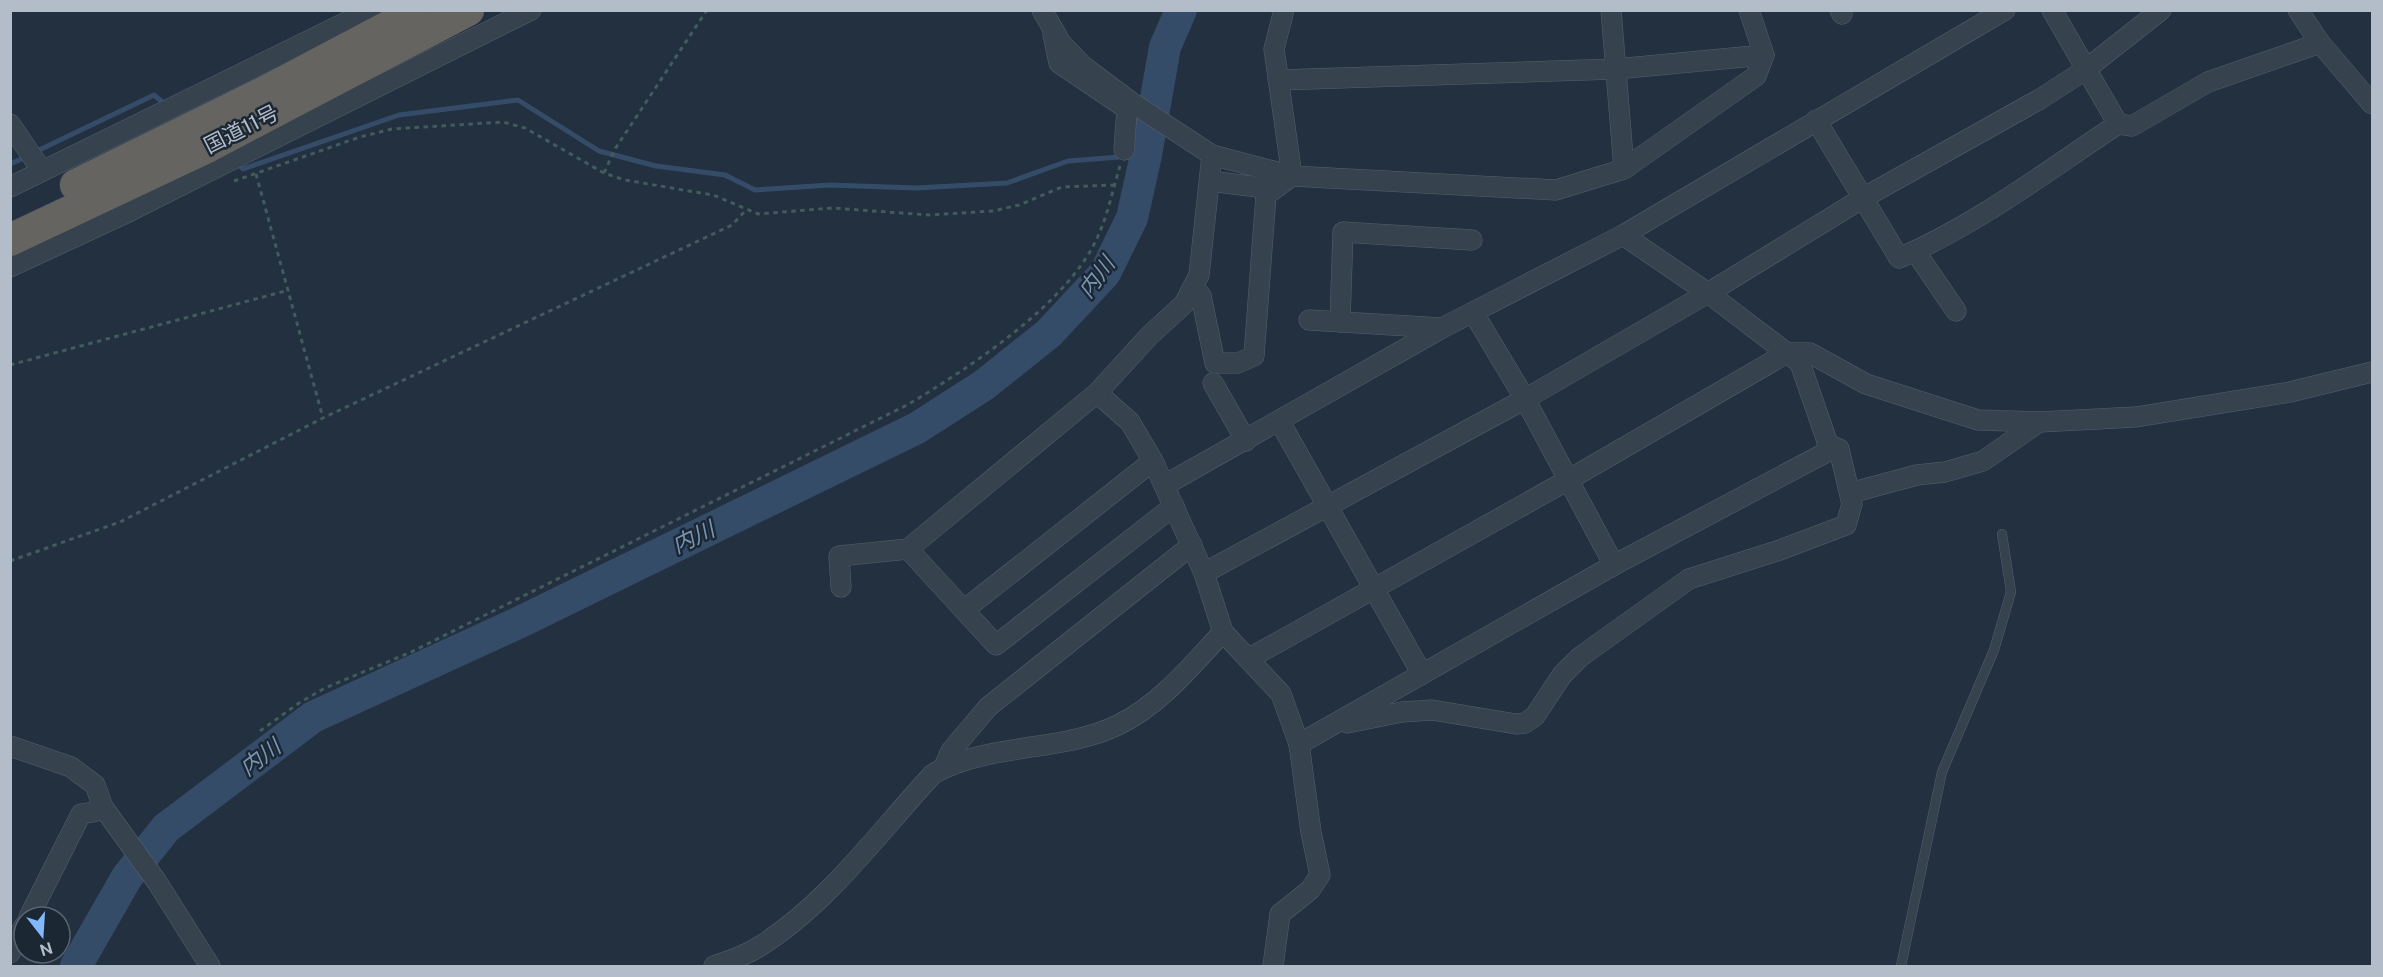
<svg xmlns="http://www.w3.org/2000/svg" width="2383" height="977" viewBox="0 0 2383 977" font-family="'Public Sans','Noto Sans JP',sans-serif">
	<style>
		.lines { fill: none; stroke-linecap: round; stroke-linejoin: round }
		.stream { stroke: #354c68; stroke-width: 5 }
		.river { stroke: #354c68; stroke-width: 32 }
		.service-casing { stroke: #55606d; stroke-width: 10 }
		.minor-casing { stroke: #55606d; stroke-width: 21 }
		.trunk-casing { stroke: #424d5a; stroke-width: 33 }
		.path { stroke: #425b5d; stroke-width: 3; stroke-dasharray: 4.5 4.5; stroke-linecap: butt }
		.service { stroke: #37424f; stroke-width: 9 }
		.minor { stroke: #37424f; stroke-width: 20 }
		.trunk { stroke: #656461; stroke-width: 32 }
		.labels { text-anchor: middle; dominant-baseline: central; stroke-width: 5; stroke-linejoin: round; paint-order: stroke }
		.street-label { font-size: 21px; fill: #b3bdca; stroke: #1c2734 }
		.water-label { font-size: 22px; font-style: italic; fill: #7895b4; stroke: #1c2734 }
	</style>
	<rect width="100%" height="100%" fill="#223040"/>
	<g class="lines">
		<g class="stream">
			<path d="M35 152 154 95 167 106"/>
			<path d="M237 163 243 169 399 115 518 100 599 151 656 166 725 175 755 190 830 185 917 188 1007 183 1068 161 1146 155"/>
			<path d="M10 164 26 157"/>
		</g>
		<path class="river" d="M76 966 127 877 166 828 313 717 518 623 917 428 984 385 1049 333 1105 273 1132 218 1146 155 1165 47 1181 10"/>
		<g class="service-casing">
			<path id="service" d="M1901 966 1942 772 1994 650 2011 592 2002 534"/>
		</g>
		<g class="minor-casing">
			<g id="minor">
				<path d="M1042 10 1061 43 1083 66 1131 102 1212 155 1292 176 1556 190 1624 169 1756 76 1764 55 1749 10"/>
				<path d="M1611 10 1624 169"/>
				<path d="M1840 10 1842 14"/>
				<path d="M2298 10 2320 43 2372 104"/>
				<path d="M1053 34 1059 63 1127 109 1124 150"/>
				<path d="M1278 80 1616 69 1764 55"/>
				<path d="M1816 120 1899 258C1978 224 2047 171 2118 124L2052 10"/>
				<path d="M10 124 42 171"/>
				<path d="M2118 124 2132 126 2208 82 2320 43"/>
				<path d="M1210 181 1273 189"/>
				<path d="M10 187 371 10"/>
				<path d="M1915 251 1956 311"/>
				<path d="M10 267 122 215 531 10"/>
				<path d="M1193 287 1201 296 1215 363H1238L1254 356 1266 195 1292 176 1274 49 1284 10"/>
				<path d="M1473 312 1525 399 1614 565"/>
				<path d="M1309 320 1442 328"/>
				<path d="M1340 322 1343 232 1472 240"/>
				<path d="M1213 383 1246 441"/>
				<path d="M1097 393 1130 422 1153 461 1204 573 1223 632 1281 694 1299 744 1311 832 1320 875 1310 890 1280 914 1273 966"/>
				<path d="M1280 422 1422 674"/>
				<path d="M1165 485 1442 328 1623 235 2005 10"/>
				<path d="M1850 493 1917 475 1945 472 1983 461 2039 422"/>
				<path d="M908 549 996 645 1174 506"/>
				<path d="M1204 573 1525 399 1708 293 1863 198 2040 99 2085 70 2161 10"/>
				<path d="M841 587 839 556 908 549 1097 393 1150 335 1184 304 1199 275 1212 155"/>
				<path d="M964 610 1153 461"/>
				<path d="M1248 659 1568 480 1787 353H1810L1866 384 1978 420 2039 422 2136 417 2290 392 2372 372"/>
				<path d="M1347 723 1402 712 1432 710 1516 724 1525 723 1535 716 1562 675 1580 657 1689 579 1780 550 1846 525 1852 504 1839 449 1828 444"/>
				<path d="M1299 744 1614 565 1825 453 1828 444 1800 363 1708 293 1623 235"/>
				<path d="M10 746 71 767 95 785 103 807 157 882 210 966"/>
				<path d="M943 769 951 751 988 707 1192 545"/>
				<path d="M29 917 81 814 93 812 103 807"/>
				<path d="M10 953 24 926"/>
				<path d="M714 966C728 961 744 956 757 948 827 905 878 833 933 774 986 743 1063 752 1118 725 1161 704 1191 666 1223 632"/>
			</g>
		</g>
		<g class="trunk-casing">
			<g id="trunk">
				<path d="M76 185 265 92 420 10"/>
				<path d="M10 240 205 148 468 10"/>
			</g>
		</g>
		<g class="path">
			<path d="M604 173 615 149 707 10"/>
			<path d="M256 174 323 418"/>
			<path d="M234 181 360 137 392 129 503 122 525 128 604 173 625 180 713 195 758 214 832 208 929 215 993 211 1019 205 1062 187 1114 185"/>
			<path d="M10 365 289 290"/>
			<path d="M10 561 120 522 323 418 732 225 745 211"/>
			<path d="M260 731 299 703 325 688 411 652 909 404C970 367 1069 303 1098 236 1108 214 1113 189 1120 166"/>
		</g>
		<use href="#service" class="service"/>
		<use href="#minor" class="minor"/>
		<use href="#trunk" class="trunk"/>
	</g>
	<g class="labels">
		<g class="street-label">
			<text transform="translate(241 129) rotate(-27)">国道11号</text>
		</g>
		<g class="water-label">
			<text transform="translate(1096 277) rotate(-53)">内川</text>
			<text transform="translate(693 537) rotate(-26)">内川</text>
			<text transform="translate(260 757) rotate(-37)">内川</text>
		</g>
	</g>
	<rect width="2383" height="977" fill="none" stroke="#b3bdca" stroke-width="24"/>
	<g transform="translate(42 935) rotate(163)"><circle r="28" fill="#1c2734" stroke="#586370" stroke-width="1.5"/>
	<path d="M0-4.5L10 22L0 15L-10 22Z" fill="#83b8ff"/>
	<text y="-9" font-size="16" font-weight="bold" text-anchor="middle" fill="#b3bdca">N</text>
	</g>
</svg>
